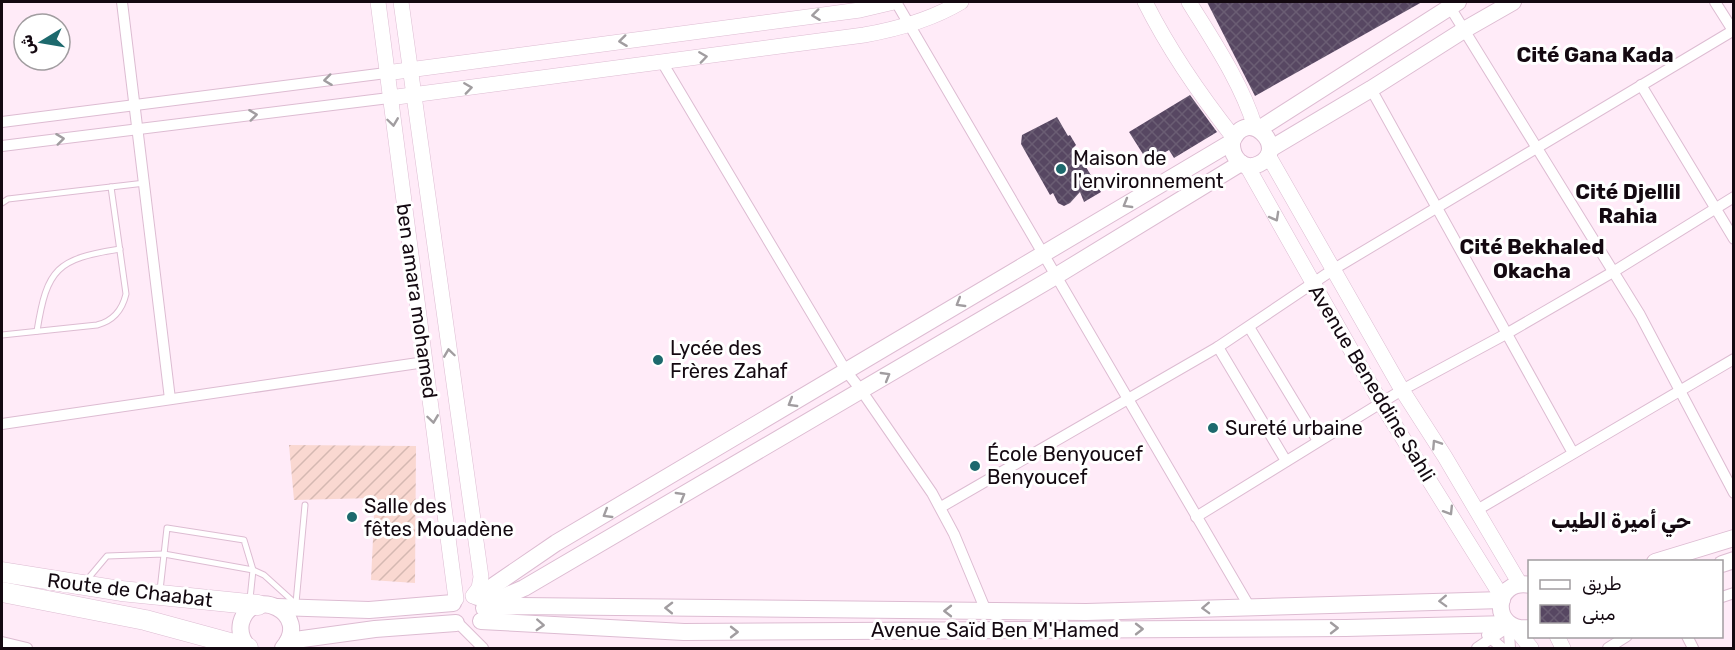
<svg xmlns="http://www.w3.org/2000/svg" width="1735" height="650" viewBox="0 0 1735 650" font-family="Rubik,'Noto Naskh Arabic',sans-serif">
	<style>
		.garden { fill: url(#garden-furrows) }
		.building { fill: url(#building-cross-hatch) }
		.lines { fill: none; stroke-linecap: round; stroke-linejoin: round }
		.lane-casing { stroke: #ddbcd2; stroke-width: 7 }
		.street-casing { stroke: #ddbcd2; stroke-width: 12 }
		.secondary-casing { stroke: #ddbcd2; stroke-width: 16 }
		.primary-casing { stroke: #ddbcd2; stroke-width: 18 }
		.highway-casing { stroke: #ddbcd2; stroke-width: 21 }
		.lane { stroke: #fff; stroke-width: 5 }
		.street { stroke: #fff; stroke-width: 10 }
		.secondary { stroke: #fff; stroke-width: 15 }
		.primary { stroke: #fff; stroke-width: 16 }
		.highway { stroke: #fff; stroke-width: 20 }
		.oneway { stroke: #a19da0 }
		.poi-dot { fill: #1d696d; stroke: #fff; stroke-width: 2 }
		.labels { text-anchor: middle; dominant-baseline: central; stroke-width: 6; stroke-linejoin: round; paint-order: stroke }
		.poi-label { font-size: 20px; fill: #140911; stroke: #fff; text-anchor: start }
		.street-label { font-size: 20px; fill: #140911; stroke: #fff }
		.neighbourhood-label { font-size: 21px; font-weight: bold; fill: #140911; stroke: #fff }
	</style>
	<defs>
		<pattern id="garden-furrows" width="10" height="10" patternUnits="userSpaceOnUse" patternTransform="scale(1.5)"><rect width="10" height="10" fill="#fad8d1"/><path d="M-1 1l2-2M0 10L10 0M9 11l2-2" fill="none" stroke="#d5b8b2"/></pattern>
		<pattern id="building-cross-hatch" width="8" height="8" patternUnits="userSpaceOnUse" patternTransform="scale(1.5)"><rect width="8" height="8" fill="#574762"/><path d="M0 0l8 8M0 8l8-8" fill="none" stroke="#6a5d73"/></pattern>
	</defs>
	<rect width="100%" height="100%" fill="#ffebf8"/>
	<path class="garden" d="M289 445 416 446 415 583 371 580 375 498 294 500Z"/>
	<g class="building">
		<path d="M1207 2H1422L1255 96Z"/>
		<path d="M1190 95 1217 132 1174 158 1169 150 1148 162 1129 132Z"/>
		<path d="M1057 117 1068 136 1070 135 1076 145 1074 147 1101 192 1084 202 1080 192 1070 203 1064 206 1058 203 1053 193 1050 195 1021 144 1022 135Z"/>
	</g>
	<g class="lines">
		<g class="lane-casing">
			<g id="lane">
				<path d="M2 203 8 199 145 183"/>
				<path d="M37 331C47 268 57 259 120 249"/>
				<path d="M2 335 97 325C113 321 122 311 126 294L111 187"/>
				<path d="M86 581 107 556 164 554 253 570 264 575 296 604"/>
				<path d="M160 590 167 528 244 540 253 570 250 599"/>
				<path d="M296 603 305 505"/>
			</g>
		</g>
		<g class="street-casing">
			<g id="street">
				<path d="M122 2 170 399"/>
				<path d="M896 2 1249 606"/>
				<path d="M1715 2 1734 32"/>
				<path d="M1448 4 1640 315 1734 493"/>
				<path d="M662 62 846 371 861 390 932 493 954 534 986 611"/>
				<path d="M1641 85 1734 239"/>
				<path d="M1371 89 1573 453"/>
				<path d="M2 122 386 73"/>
				<path d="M2 146 389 98"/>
				<path d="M1249 327 1318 441"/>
				<path d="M1218 347 1286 461"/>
				<path d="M2 424 425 362"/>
				<path d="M941 507 1218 347 1334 269 1734 30"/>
				<path d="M1477 510 1734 359"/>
				<path d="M1196 517 1402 390 1506 334 1613 272 1734 197"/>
				<path d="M1722 597 1734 593"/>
				<path d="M461 626 483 648"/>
				<path d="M1487 635 1502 648"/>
				<path d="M1687 636 1693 648"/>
				<path d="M2 642 27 648"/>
				<path d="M1477 648 1511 625"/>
				<path d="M1510 648 1509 633 1512 626"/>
				<path d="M1608 648 1627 636"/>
			</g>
		</g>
		<g class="secondary-casing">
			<g id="secondary">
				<path d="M378 2 456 599"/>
				<path d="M401 2 481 577 479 588 473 596"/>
				<path d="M1145 2C1169 50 1200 95 1234 138"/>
				<path d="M1189 2C1213 41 1241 82 1255 127"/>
				<path d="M386 73 860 10 894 2"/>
				<path d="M389 98 864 35C898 29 931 20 961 2"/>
				<path d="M1268 155 1402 390 1445 457 1520 584"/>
				<path d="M1247 166 1381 403 1502 597"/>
				<path d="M1515 628 1531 648"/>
				<path d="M1557 636 1563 648"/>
			</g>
		</g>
		<g class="primary-casing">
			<g id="primary">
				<path d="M1259 129 1458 2"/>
				<path d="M1270 149 1371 89 1464 30 1513 2"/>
				<path d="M1655 562 1734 538"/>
				<path d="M1722 564 1734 560"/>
				<path d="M1530 585C1492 578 1490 633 1530 628"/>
				<path d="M477 597 556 543 1232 142C1247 104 1290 149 1259 164 1243 172 1231 157 1232 142"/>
				<path d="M487 604 524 588 1056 276 1241 163"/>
				<path d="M277 607 369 610 453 603"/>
				<path d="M484 608 520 606 1086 612 1502 600"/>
				<path d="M481 621 684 632 1346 628 1509 624"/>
				<path d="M288 641 375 629 456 623"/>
				<path d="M249 648C242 641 239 633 241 623 251 584 313 613 283 648"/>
			</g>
		</g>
		<g class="highway-casing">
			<g id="highway">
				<path d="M2 572 121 591 258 605"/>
				<path d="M2 592 145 620 248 648"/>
			</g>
		</g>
		<use href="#lane" class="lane"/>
		<use href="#street" class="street"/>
		<use href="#secondary" class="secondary"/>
		<use href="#primary" class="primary"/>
		<use href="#highway" class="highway"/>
	</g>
	<defs><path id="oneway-chevron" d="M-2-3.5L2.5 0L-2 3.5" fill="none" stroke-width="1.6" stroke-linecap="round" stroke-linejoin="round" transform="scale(1.5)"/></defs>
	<g class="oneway">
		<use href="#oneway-chevron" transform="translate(816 15) rotate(173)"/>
		<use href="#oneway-chevron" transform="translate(623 41) rotate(173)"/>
		<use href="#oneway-chevron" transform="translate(703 57) rotate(-8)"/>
		<use href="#oneway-chevron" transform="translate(328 80) rotate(173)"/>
		<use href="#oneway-chevron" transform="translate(468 88) rotate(-8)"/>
		<use href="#oneway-chevron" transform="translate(253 115) rotate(-7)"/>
		<use href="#oneway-chevron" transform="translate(393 122) rotate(82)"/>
		<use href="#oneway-chevron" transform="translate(60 139) rotate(-7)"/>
		<use href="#oneway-chevron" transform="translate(1127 204) rotate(150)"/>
		<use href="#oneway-chevron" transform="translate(1275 217) rotate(61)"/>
		<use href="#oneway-chevron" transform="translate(960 303) rotate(149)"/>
		<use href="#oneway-chevron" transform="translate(449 353) rotate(-98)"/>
		<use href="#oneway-chevron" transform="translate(886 376) rotate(-30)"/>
		<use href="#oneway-chevron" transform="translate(792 403) rotate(149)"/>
		<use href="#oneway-chevron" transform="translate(433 419) rotate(82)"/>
		<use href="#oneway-chevron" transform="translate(1436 444) rotate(-123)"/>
		<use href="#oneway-chevron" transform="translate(681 496) rotate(-30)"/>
		<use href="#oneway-chevron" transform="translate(1449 511) rotate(58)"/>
		<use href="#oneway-chevron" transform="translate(607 514) rotate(149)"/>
		<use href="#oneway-chevron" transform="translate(1443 601) rotate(178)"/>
		<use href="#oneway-chevron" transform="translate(669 608) rotate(-179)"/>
		<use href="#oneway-chevron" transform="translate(1206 608) rotate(178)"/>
		<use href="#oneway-chevron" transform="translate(948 611) rotate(-180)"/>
		<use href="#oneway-chevron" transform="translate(540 625) rotate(3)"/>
		<use href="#oneway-chevron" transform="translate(1334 628)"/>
		<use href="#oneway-chevron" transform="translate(1139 629)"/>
		<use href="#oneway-chevron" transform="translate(734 632)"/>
	</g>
	<g class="poi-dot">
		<circle cx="1061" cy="169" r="6"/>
		<circle cx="658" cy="360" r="6"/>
		<circle cx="1213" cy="428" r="6"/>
		<circle cx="975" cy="466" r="6"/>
		<circle cx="352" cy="517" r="6"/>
	</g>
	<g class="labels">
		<g class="poi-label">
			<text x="1073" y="158">Maison de<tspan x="1073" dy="23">l'environnement</tspan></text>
			<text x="670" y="348">Lycée des<tspan x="670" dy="23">Frères Zahaf</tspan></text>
			<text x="1225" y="428">Sureté urbaine</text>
			<text x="987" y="454">École Benyoucef<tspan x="987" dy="23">Benyoucef</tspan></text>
			<text x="364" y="506">Salle des<tspan x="364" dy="23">fêtes Mouadène</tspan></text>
		</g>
		<g class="street-label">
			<text transform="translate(417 301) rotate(82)">ben amara mohamed</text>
			<text transform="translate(1372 383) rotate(59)">Avenue Beneddine Sahli</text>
			<text transform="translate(130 590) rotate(7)">Route de Chaabat</text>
			<text x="995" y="630">Avenue Saïd Ben M'Hamed</text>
		</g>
		<g class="neighbourhood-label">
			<text x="1595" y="54">Cité Gana Kada</text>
			<text x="1628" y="191">Cité Djellil<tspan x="1628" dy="24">Rahia</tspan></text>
			<text x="1532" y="246">Cité Bekhaled<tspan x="1532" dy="24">Okacha</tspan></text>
			<text x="1621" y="520">حي أميرة الطيب</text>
		</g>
	</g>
	<rect width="1735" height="650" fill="none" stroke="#140911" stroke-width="6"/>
	<rect x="1528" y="560" width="195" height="78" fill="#ffffff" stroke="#a19da0" stroke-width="1.5"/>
	<rect x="1540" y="580" width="30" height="9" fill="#ffffff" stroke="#a19da0" stroke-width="1.5"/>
	<text x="1582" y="590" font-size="18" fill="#140911">طريق</text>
	<rect x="1540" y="605" width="30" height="18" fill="url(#building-cross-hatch)" stroke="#a19da0" stroke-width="1.5"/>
	<text x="1582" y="620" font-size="18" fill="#140911">مبنى</text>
	<g transform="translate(42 42) rotate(259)"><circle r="28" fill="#ffffff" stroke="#a19da0" stroke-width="1.5"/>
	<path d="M0-4.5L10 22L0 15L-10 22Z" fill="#1d696d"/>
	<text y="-9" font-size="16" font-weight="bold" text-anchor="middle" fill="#140911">ش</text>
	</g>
</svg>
